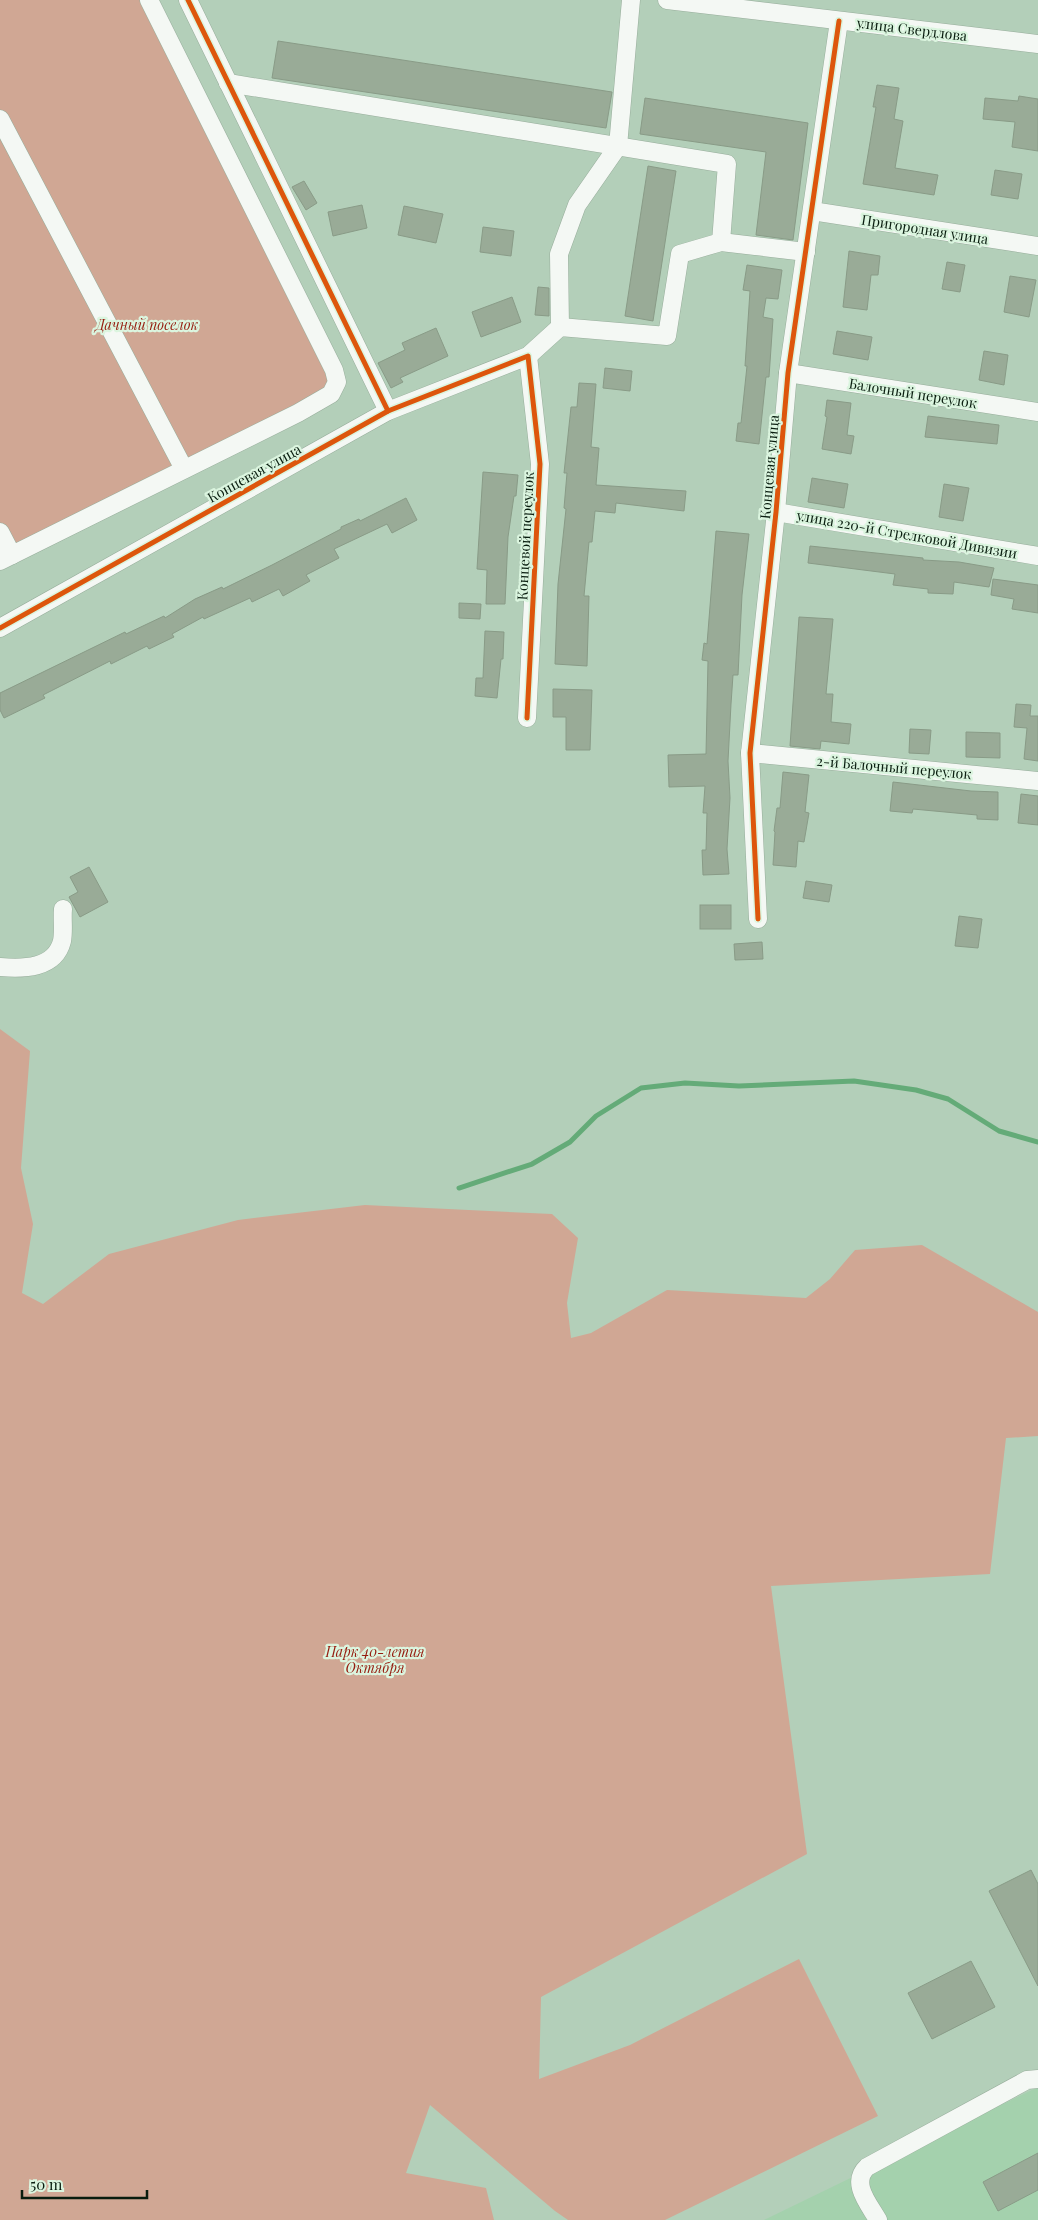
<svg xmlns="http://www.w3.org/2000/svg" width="1038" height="2220" viewBox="0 0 1038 2220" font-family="'Playfair Display',serif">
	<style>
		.built { fill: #a4d1ad }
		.green { fill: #d0a794 }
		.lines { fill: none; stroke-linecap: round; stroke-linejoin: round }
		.stream { stroke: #64ab78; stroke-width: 5 }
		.building { fill: #99ab97; stroke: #899b87 }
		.minor-casing { stroke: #97ad9b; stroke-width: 19 }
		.minor { stroke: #f4f8f4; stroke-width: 18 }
		.cycleway-casing { stroke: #dbf5df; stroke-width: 8 }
		.cycleway { stroke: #dd560c; stroke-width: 5 }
		.labels { text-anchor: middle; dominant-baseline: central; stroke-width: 4.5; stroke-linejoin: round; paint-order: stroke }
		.street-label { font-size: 14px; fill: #091d0f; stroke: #dbf5df }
		.park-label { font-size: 14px; font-style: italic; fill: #961c0f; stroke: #dbf5df }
	</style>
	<rect width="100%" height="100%" fill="#b3cfb9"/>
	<path class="built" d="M1038 2087V2220H764Z"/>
	<g class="green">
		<path d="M0 0H149L334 370 331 394 0 561Z"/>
		<path d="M0 1029 30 1051 21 1168 33 1224 22 1293 43 1304 109 1254 238 1220 365 1205 552 1214 578 1238 567 1303 571 1338 591 1333 667 1290 806 1298 830 1279 855 1250 922 1245 1038 1312V1436L1006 1438 990 1574 771 1586 807 1854 541 1997 539 2079 630 2045 799 1959 878 2116 665 2220H568L555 2211 430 2105 406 2173 486 2188 494 2220H0Z"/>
	</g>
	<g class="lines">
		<path class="stream" d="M459 1188 532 1164 570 1142 596 1116 641 1088 685 1083 739 1086 854 1081 916 1090 948 1099 999 1131 1038 1142"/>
	</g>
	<g class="building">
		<path d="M278 41 612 92 606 128 272 78Z"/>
		<path d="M877 85 899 88 894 119 903 121 895 168 938 175 934 195 863 184 876 107H873Z"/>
		<path d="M1019 96 1038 99V151L1012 147 1015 122 983 119 985 98 1018 101Z"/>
		<path d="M645 98 808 123 793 240 756 235 766 152 640 134Z"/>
		<path d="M648 166 676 171 653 321 625 316Z"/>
		<path d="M995 170 1022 174 1018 199 991 195Z"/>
		<path d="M304 181 317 203 306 210 292 187Z"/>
		<path d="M362 205 367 228 333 236 328 212Z"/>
		<path d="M404 206 443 214 436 243 398 235Z"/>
		<path d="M483 227 514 231 511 256 480 252Z"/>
		<path d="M849 251 880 256 878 275H871L867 310 843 307Z"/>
		<path d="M947 262 965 265 960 292 942 289Z"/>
		<path d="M747 265 782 270 778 299 766 298 763 317 773 319 769 377H766L759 444 736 441 738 423H741L747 366H745L750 291 743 290Z"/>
		<path d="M1010 276 1036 280 1029 317 1004 312Z"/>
		<path d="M538 287 549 288V316L535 315Z"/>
		<path d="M512 297 521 322 481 337 472 312Z"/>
		<path d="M436 328 448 356 400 378 403 382 391 388 378 363 405 350 402 343Z"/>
		<path d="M837 331 872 337 868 360 833 354Z"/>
		<path d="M984 351 1008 355 1004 385 979 380Z"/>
		<path d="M605 368 632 371 630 391 603 388Z"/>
		<path d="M579 383 596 384 591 447 599 448 596 485 686 491 684 511 616 503 615 513 595 511 592 542H589L584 596H589L587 666 555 664 558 584 566 509 564 508 567 473H564L567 445 571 407H577Z"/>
		<path d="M827 400 851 403 847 435 854 436 851 454 822 449 827 417 825 416Z"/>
		<path d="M928 416 999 425 997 444 925 437Z"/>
		<path d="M483 472 518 475 516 496H514L508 537 505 604H486L487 570 477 569Z"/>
		<path d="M812 478 848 484 844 508 808 502Z"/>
		<path d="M944 484 969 488 963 521 939 517Z"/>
		<path d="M406 498 417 520 392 533 387 524 334 549 339 558 306 575 310 581 283 596 279 589 252 602 250 598 204 619 203 617 172 634 174 637 149 649 147 646 111 664 110 661 43 695 45 698 4 718 0 710V693L125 632 126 634 164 616 165 618 195 599 222 587 223 589 272 565 341 529V527L359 519 360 521Z"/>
		<path d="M716 531 749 534 742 595 738 675H733L731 704 728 761 730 798 727 849 729 874 703 875 702 850H706L707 813H703L705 786 669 787 668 755 706 754 708 661 702 660 704 643 707 644Z"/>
		<path d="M810 546 923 558V560L959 562 994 568 989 587 954 582 953 594 928 593V589L893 585 895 574 808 563Z"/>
		<path d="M993 579 1038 585V613L1012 609 1014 599 991 595Z"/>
		<path d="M459 603 481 604 480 619 459 618Z"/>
		<path d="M799 617 833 619 826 694H833L831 722 851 724 849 744 821 741 820 749 790 746Z"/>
		<path d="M485 631 504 632 503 659H501L497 698 475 696 476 678H483Z"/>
		<path d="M553 689 592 690 590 750H566V717H553Z"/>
		<path d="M1016 704 1031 705 1030 716H1038V761L1024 759 1027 728 1014 727Z"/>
		<path d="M910 729 931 730 929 754 909 753Z"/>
		<path d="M966 732 1000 733V758L966 757Z"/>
		<path d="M783 772 809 775 805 812 809 813 804 842 798 841 796 867 773 865 775 832 774 831 777 808H780Z"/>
		<path d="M893 782 971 791 998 792V820L977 819V815L913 809 912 813 890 811Z"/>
		<path d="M1021 794 1038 796V825L1018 823Z"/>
		<path d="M89 867 108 902 80 917 69 897 78 892 70 877Z"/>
		<path d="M806 881 832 885 829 902 803 898Z"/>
		<rect x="700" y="905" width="31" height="24"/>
		<path d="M959 916 982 919 978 948 955 946Z"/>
		<path d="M762 942 763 959 735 960 734 944Z"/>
		<path d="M1031 1870 1038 1884V1986L989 1891Z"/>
		<path d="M971 1961 995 2007 932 2039 908 1993Z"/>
		<path d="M1038 2153V2190L998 2211 983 2182Z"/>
	</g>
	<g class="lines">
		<g class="minor-casing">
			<g id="minor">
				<path d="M188 0 388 411"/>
				<path d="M667 0 1038 44"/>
				<path d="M228 83 727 164 721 242"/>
				<path d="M0 119 184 469"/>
				<path d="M812 211 1038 246"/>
				<path d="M560 327 559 254 577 205 618 146 631 0"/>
				<path d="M788 373 1038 412"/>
				<path d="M776 512 1038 556"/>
				<path d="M0 532 12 555"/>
				<path d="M0 561 298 413 331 394 337 382 334 370 149 0"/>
				<path d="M0 628 388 411 528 356 560 327 667 336 680 254 721 242 806 252"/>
				<path d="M527 718 540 464 528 356"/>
				<path d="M750 753 1038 781"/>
				<path d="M758 919 750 753 776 512 788 373 839 21"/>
				<path d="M0 967C23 969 55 969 62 941 64 931 62 919 63 909"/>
				<path d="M878 2220C869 2204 850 2183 867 2167L1027 2080 1038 2079"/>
			</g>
		</g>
		<use href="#minor" class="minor"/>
		<g class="cycleway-casing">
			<g id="cycleway">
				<path d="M188 0 388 411"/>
				<path d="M0 628 388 411 528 356 540 464 527 718"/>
				<path d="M758 919 750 753 776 512 788 373 839 21"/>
			</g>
		</g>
		<use href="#cycleway" class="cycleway"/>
	</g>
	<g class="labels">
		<g class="street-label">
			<text transform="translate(912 29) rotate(7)">улица Свердлова</text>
			<text transform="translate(925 229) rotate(9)">Пригородная улица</text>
			<text transform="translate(913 393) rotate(9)">Балочный переулок</text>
			<text transform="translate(769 467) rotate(-85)">Концевая улица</text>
			<text transform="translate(254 473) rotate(-29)">Концевая улица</text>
			<text transform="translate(907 534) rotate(10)">улица 220-й Стрелковой Дивизии</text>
			<text transform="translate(525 536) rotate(-87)">Концевой переулок</text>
			<text transform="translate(894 767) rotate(5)">2-й Балочный переулок</text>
		</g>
		<g class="park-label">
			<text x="147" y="324">Дачный поселок</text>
			<text x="375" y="1651">Парк 40-летия<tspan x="375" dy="16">Октября</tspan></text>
		</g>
	</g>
	<path d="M22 2190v8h125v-8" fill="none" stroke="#091d0f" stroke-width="2.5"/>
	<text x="30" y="2190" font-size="15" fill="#091d0f" stroke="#dbf5df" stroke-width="4" paint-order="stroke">50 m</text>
</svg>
